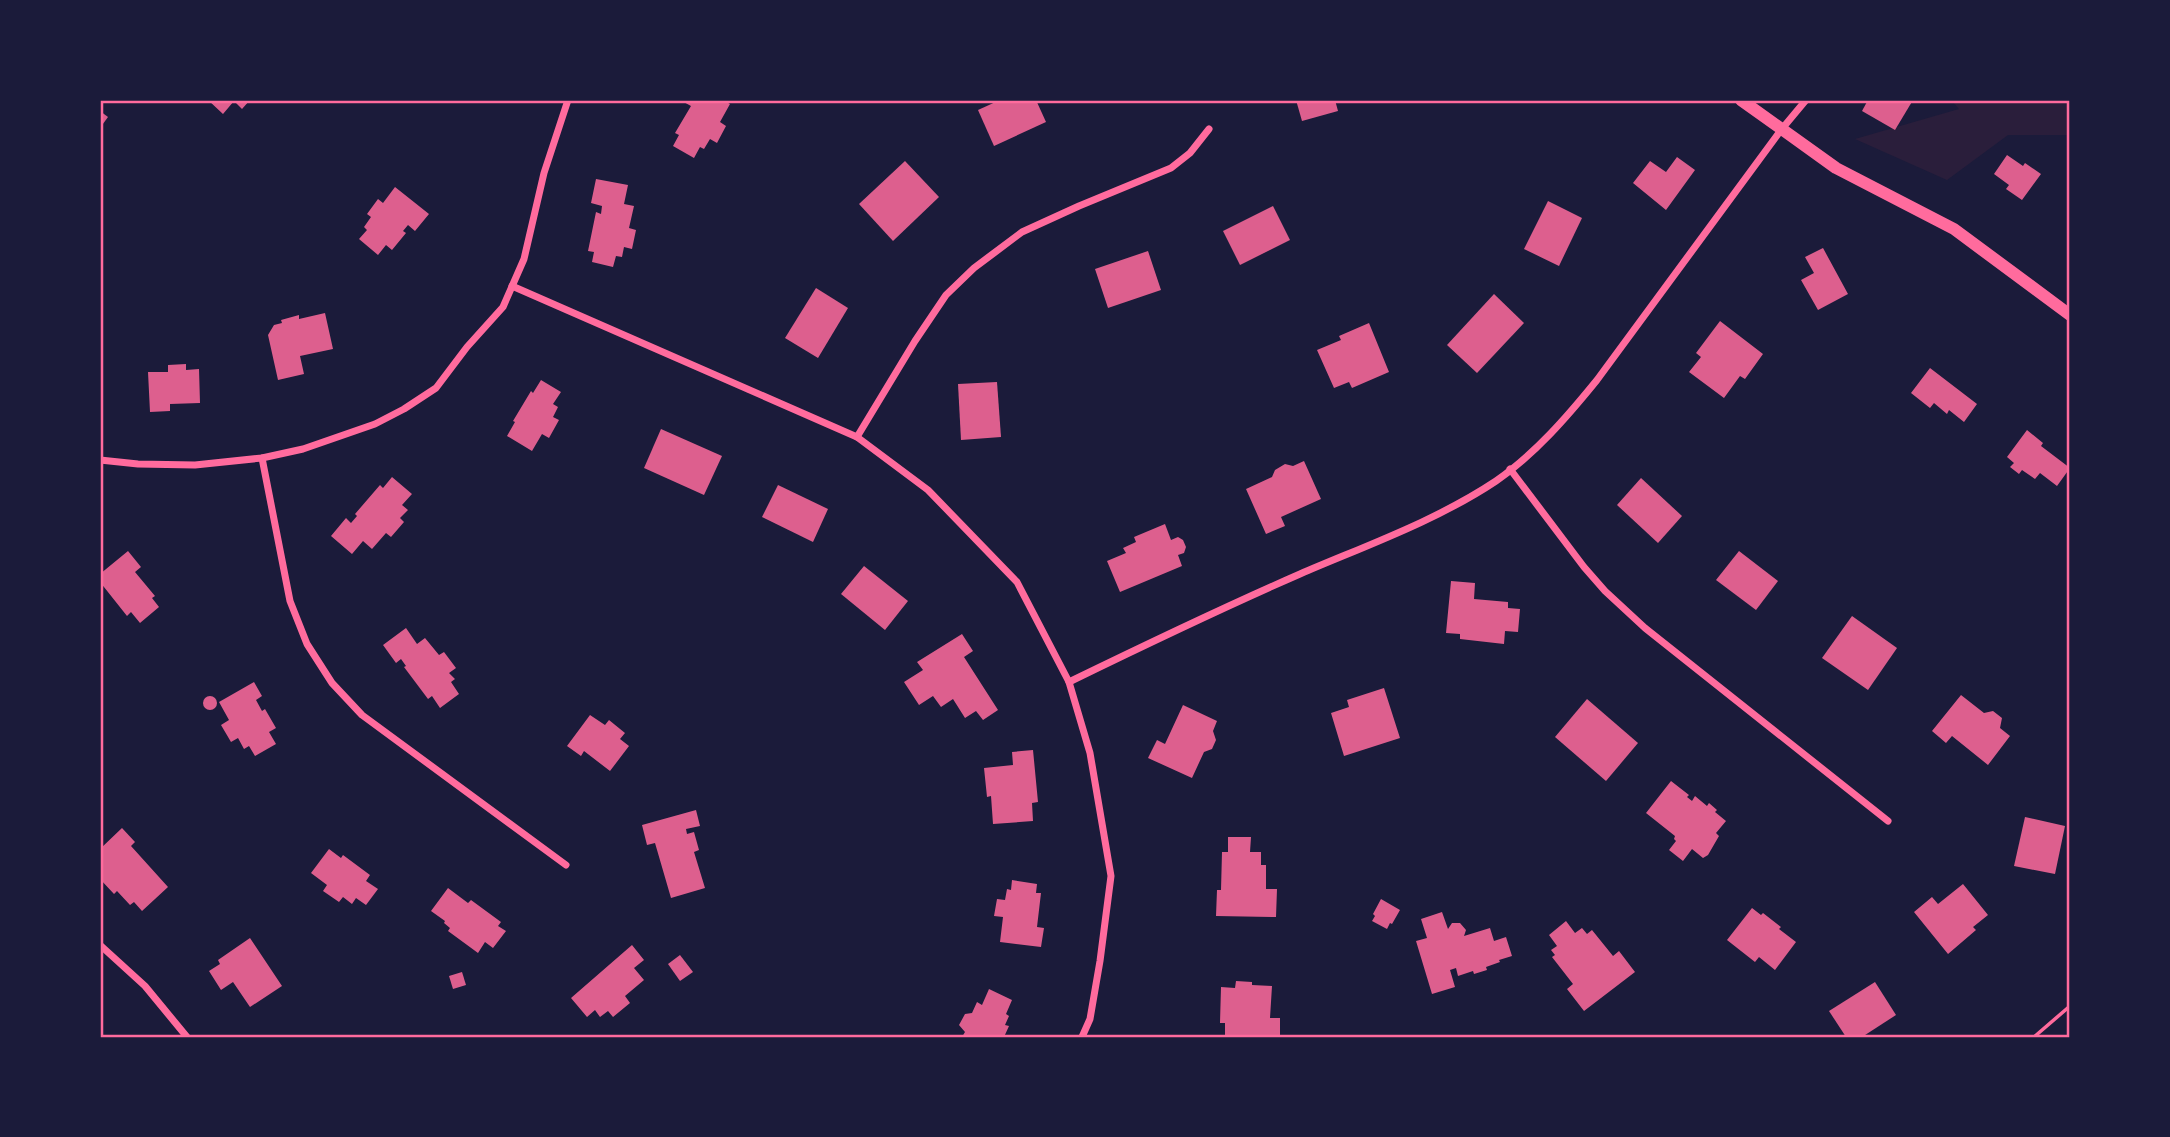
<svg xmlns="http://www.w3.org/2000/svg" width="2170" height="1137" viewBox="0 0 2170 1137" font-family="Cabin,sans-serif">
	<style>
		.green { fill: #2a1e3b }
		.building { fill: #dd5f8e }
		.lines { fill: none; stroke-linecap: round; stroke-linejoin: round }
		.path { stroke: #ff6b9d; stroke-width: 3.5 }
		.minor { stroke: #ff6b9d; stroke-width: 7 }
		.tertiary { stroke: #ff6b9d; stroke-width: 12 }
		.neatline { fill: none; stroke: #ff6b9d; stroke-width: 2.5 }
	</style>
	<rect width="100%" height="100%" fill="#1b1b3a"/>
	<path class="green" d="M1951 100H2070V135H2008L1947 180 1855 139 1959 109Z"/>
	<g class="building">
		<path d="M208 100H250L242 109 234 101 223 114Z"/>
		<path d="M680 100H723L730 104 720 122 726 126 717 143 710 139 704 149 700 147 694 158 673 146 679 135 675 133 691 106Z"/>
		<path d="M1000 100H1036L1046 122 994 146 978 110Z"/>
		<path d="M1296 100H1335L1338 111 1302 121Z"/>
		<path d="M1868 100H1913L1895 130 1862 111Z"/>
		<path d="M100 111 108 117 100 128Z"/>
		<path d="M2007 155 2023 166 2025 163 2041 174 2022 200 2006 189 2009 185 1994 174Z"/>
		<path d="M1677 157 1695 170 1666 210 1633 183 1650 161 1666 172Z"/>
		<path d="M905 161 939 197 893 241 859 204Z"/>
		<path d="M596 179 628 185 624 204 634 206 629 228 636 230 632 249 624 247 622 257 616 256 613 267 592 262 594 252 588 251 596 212 601 214 602 206 591 203Z"/>
		<path d="M395 187 429 214 415 231 408 225 403 231 406 233 392 250 386 245 378 255 359 239 367 230 364 227 371 217 367 214 378 199 383 203Z"/>
		<path d="M1548 201 1582 218 1559 266 1524 249Z"/>
		<path d="M1273 206 1290 240 1240 265 1223 231Z"/>
		<path d="M1823 248 1848 294 1818 310 1801 280 1814 273 1805 257Z"/>
		<path d="M1148 251 1161 290 1108 308 1095 269Z"/>
		<path d="M816 288 848 308 818 358 785 338Z"/>
		<path d="M1494 294 1524 323 1477 373 1447 345Z"/>
		<path d="M325 313 333 349 300 356 304 374 278 380 268 335 274 325 282 323 281 320 299 315V319Z"/>
		<path d="M1720 321 1763 354 1745 379 1740 376 1724 398 1689 372 1701 357 1696 353Z"/>
		<path d="M1369 323 1389 372 1352 388 1349 382 1334 388 1317 350 1341 340 1339 336Z"/>
		<path d="M186 364V370L199 369 200 403 170 404V411L150 412 148 372H168V365Z"/>
		<path d="M1930 368 1977 404 1964 422 1949 410 1947 414 1934 403 1930 408 1911 393Z"/>
		<path d="M541 380 561 392 553 404 558 407 553 417 559 420 549 438 542 434 532 451 507 436 515 422 513 421 531 391 533 393Z"/>
		<path d="M997 382 1001 437 961 440 958 384Z"/>
		<path d="M661 429 722 456 704 495 644 468Z"/>
		<path d="M2027 430 2043 443 2041 446 2070 468 2057 486 2040 473 2035 479 2022 470 2019 474 2010 467 2014 463 2007 457Z"/>
		<path d="M1304 461 1321 499 1281 517 1285 526 1266 534 1246 489 1272 477 1275 470 1285 464 1293 466Z"/>
		<path d="M392 477 412 494 402 505 408 510 400 518 404 522 391 537 386 533 372 549 363 541 352 554 331 536 346 518 351 523 357 516 355 514 380 485 383 488Z"/>
		<path d="M1641 478 1682 516 1658 543 1617 505Z"/>
		<path d="M778 485 828 509 813 542 762 517Z"/>
		<path d="M1165 524 1171 540 1178 537 1183 540 1186 547 1184 553 1178 555 1182 566 1120 592 1107 561 1126 553 1123 548 1136 542 1134 537Z"/>
		<path d="M128 551 141 567 135 572 155 596 152 598 159 607 140 623 131 612 127 616 100 582V574Z"/>
		<path d="M1739 551 1778 581 1756 610 1716 580Z"/>
		<path d="M864 566 908 601 885 630 841 594Z"/>
		<path d="M1451 581 1475 583 1474 599 1508 602V608L1520 609 1518 632 1505 631 1504 644 1460 639V634L1446 633Z"/>
		<path d="M1852 616 1897 648 1868 690 1822 658Z"/>
		<path d="M406 628 417 644 425 638 439 655 444 652 456 668 449 673 455 679 451 682 459 694 440 708 432 696 428 699 404 667 406 666 401 659 396 663 383 645Z"/>
		<path d="M962 634 973 651 964 657 998 710 983 720 976 711 965 718 953 699 941 707 933 696 919 705 904 682 923 670 917 662Z"/>
		<path d="M254 682 262 696 256 700 262 711 265 709 276 728 269 732 276 744 255 756 249 746 244 749 238 738 231 742 221 725 229 720 219 702Z"/>
		<path d="M1384 688 1400 738 1344 756 1331 713 1349 707 1347 700Z"/>
		<path d="M1961 695 1984 713 1993 711 2002 718 2000 728 2010 736 1988 765 1952 736 1946 743 1932 731Z"/>
		<circle cx="210" cy="703" r="7"/>
		<path d="M1587 699 1638 743 1606 781 1555 737Z"/>
		<path d="M1183 705 1217 721 1213 731 1216 740 1212 749 1204 752 1192 778 1148 758 1157 740 1165 744Z"/>
		<path d="M590 715 605 725 609 720 625 733 620 739 629 746 610 771 584 751 581 756 567 746Z"/>
		<path d="M1033 750 1038 802 1032 803 1033 821 993 824 991 796 987 797 984 768 1013 765 1012 752Z"/>
		<path d="M1671 781 1689 795 1687 797 1692 801 1695 796 1707 806 1709 803 1717 810 1715 812 1726 821 1716 833 1719 836 1708 855 1703 858 1692 849 1683 861 1669 850 1676 841 1674 839 1675 836 1646 813Z"/>
		<path d="M696 810 700 826 686 829 687 834 694 832 699 850 694 852 705 888 671 898 655 843 647 845 642 825Z"/>
		<path d="M2025 817 2065 826 2055 874 2014 866Z"/>
		<path d="M122 828 135 842 131 846 168 887 142 911 134 902 130 905 117 891 114 894 100 879V849Z"/>
		<path d="M1228 837H1251L1250 852H1261V865H1266V889H1277L1276 917 1216 916 1217 890H1221L1222 852H1228Z"/>
		<path d="M329 849 341 858 343 855 370 875 366 881 378 889 366 905 356 898 352 904 343 897 339 902 323 891 327 885 311 873Z"/>
		<path d="M1012 880 1037 884 1036 893H1041L1037 927 1044 928 1041 947 1000 942 1003 917 994 916 997 899 1005 900 1007 889 1011 890Z"/>
		<path d="M1963 884 1988 915 1973 927 1976 930 1948 954 1914 912 1932 897 1938 904Z"/>
		<path d="M448 888 468 903 471 900 501 922 498 926 506 931 493 948 485 942 478 953 448 931 450 928 444 923 445 921 431 911Z"/>
		<path d="M1381 899 1400 910 1392 924 1390 923 1387 929 1372 921 1375 916 1373 914Z"/>
		<path d="M1752 908 1761 915 1763 913 1781 927 1779 929 1796 942 1775 970 1759 957 1755 962 1727 940Z"/>
		<path d="M1442 912 1448 929 1452 923H1460L1466 930 1464 936 1490 928 1494 941 1506 937 1512 956 1499 960 1500 962 1486 967 1487 970 1474 974 1473 971 1458 976 1456 968 1450 970 1455 987 1432 994 1416 941 1427 938 1421 919Z"/>
		<path d="M1566 921 1575 933 1582 928 1587 934 1592 930 1613 956 1619 951 1635 972 1584 1011 1567 989 1573 984 1552 957 1555 955 1551 950 1557 946 1549 935Z"/>
		<path d="M250 938 282 986 250 1007 233 982 221 990 209 971 220 964 218 960Z"/>
		<path d="M632 945 644 960 634 968 644 980 625 996 630 1003 613 1017 608 1011 600 1017 595 1010 587 1017 571 998Z"/>
		<path d="M680 955 693 972 680 981 668 964Z"/>
		<path d="M462 972 466 985 453 989 449 976Z"/>
		<path d="M1236 981 1252 982V985L1272 986 1270 1018H1280V1037H1225V1023H1220L1221 987 1235 988Z"/>
		<path d="M1875 982 1896 1015 1862 1037H1846L1829 1011Z"/>
		<path d="M989 989 1012 1000 1006 1014 1009 1016 1005 1025 1009 1026 1004 1037H962L965 1032 959 1025 965 1014 972 1013 977 1002 982 1005Z"/>
	</g>
	<g class="lines">
		<path class="path" d="M2034 1037 2070 1006"/>
		<g class="minor">
			<path d="M512 286 857 437 928 490 1017 582 1069 682 1090 753 1111 876 1100 961 1090 1019 1082 1037"/>
			<path d="M857 437 915 341 946 295 974 268 1022 232 1079 206 1171 168 1190 153 1209 129"/>
			<path d="M262 458 290 601 307 644 332 683 362 715 566 865"/>
			<path d="M100 460 138 464 195 465 262 458 303 449 375 424 404 409 436 388 467 347 503 307 524 259 544 173 568 100"/>
			<path d="M1510 469 1584 567 1605 591 1645 628 1888 821"/>
			<path d="M1069 682C1145 645 1222 608 1300 574 1365 546 1436 521 1496 481 1535 454 1567 417 1597 380L1781 130 1806 100"/>
			<path d="M100 945 145 986 187 1037"/>
		</g>
		<path class="tertiary" d="M1741 100 1836 168 1954 229 2070 315"/>
	</g>
	<rect width="2170" height="1137" fill="none" stroke="#1b1b3a" stroke-width="203"/>
	<rect x="102" y="102" width="1966" height="934" class="neatline"/>
</svg>
